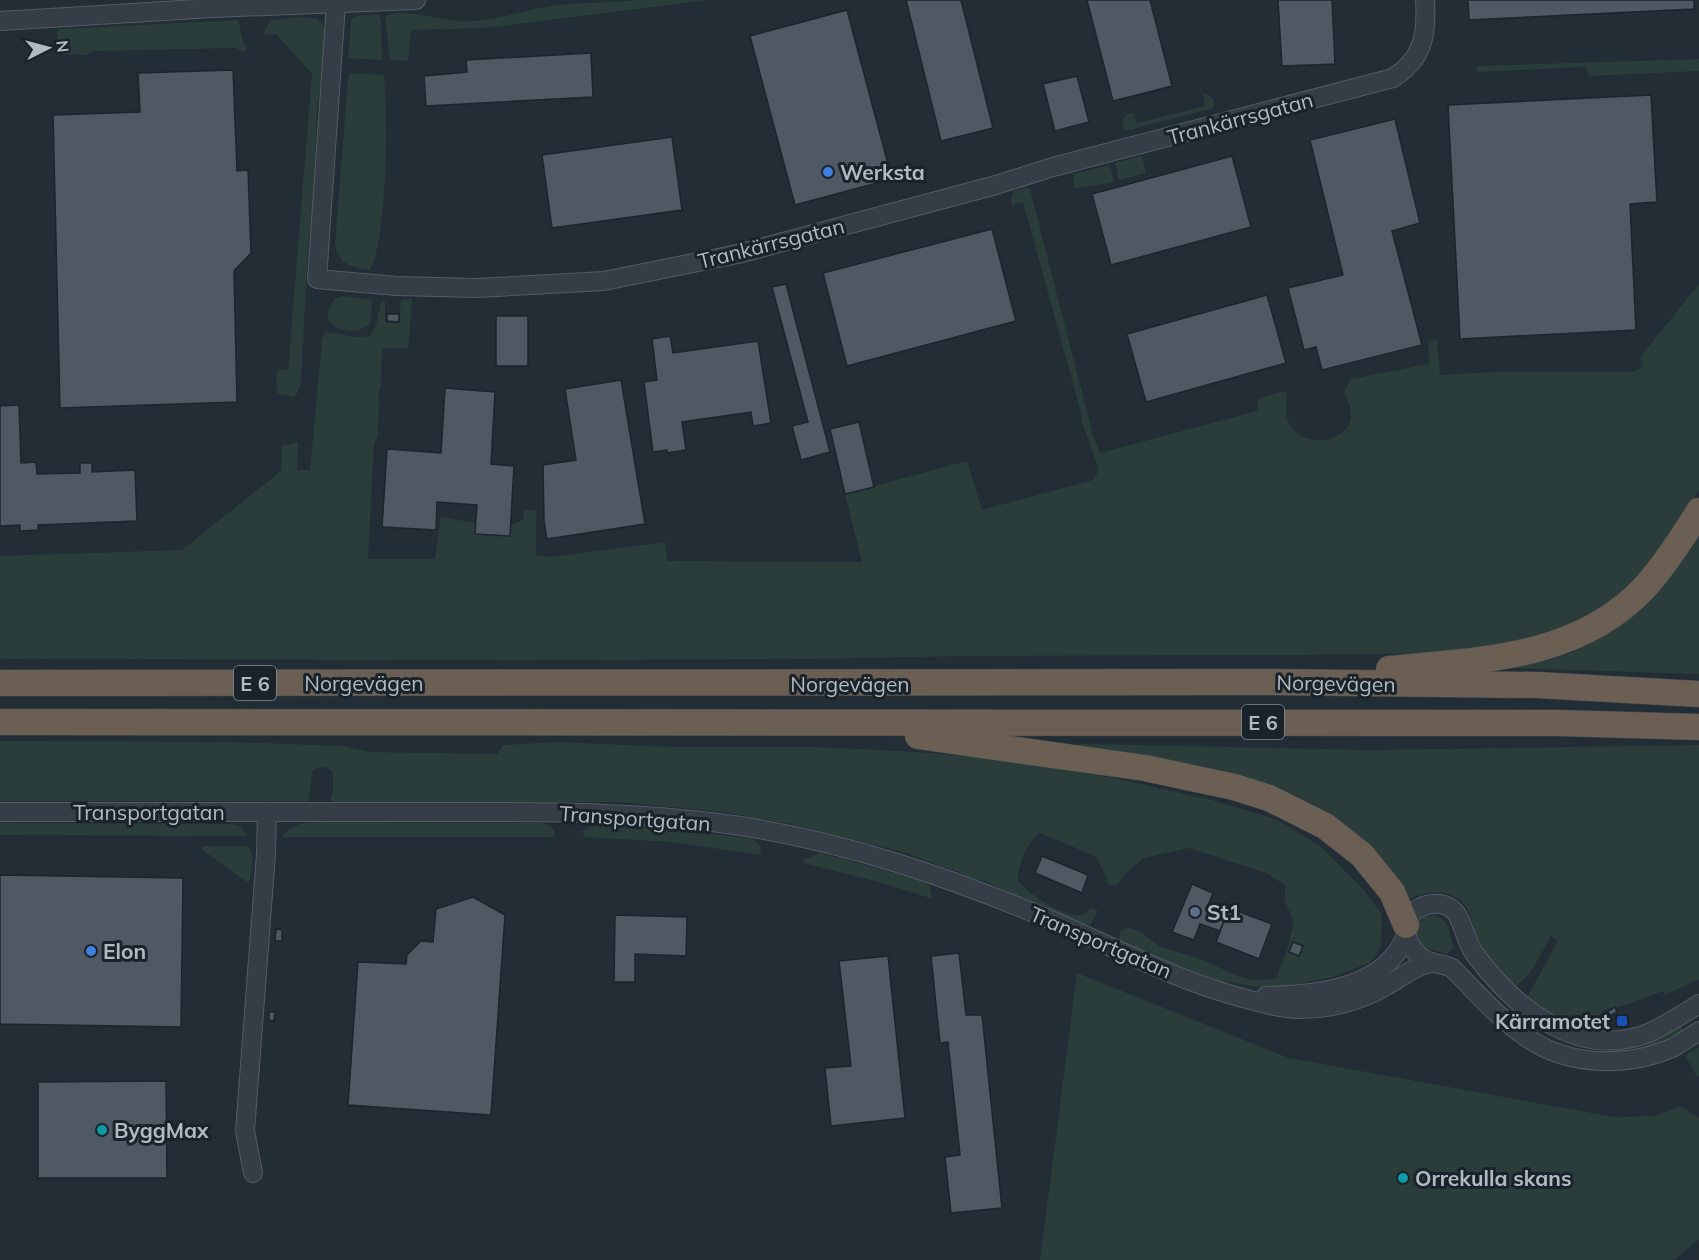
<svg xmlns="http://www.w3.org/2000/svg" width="1699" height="1260" viewBox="0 0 1699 1260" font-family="Mulish,sans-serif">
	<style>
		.green { fill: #2a3d3a }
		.building { fill: #4e5964; stroke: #1d252c; stroke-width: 1.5 }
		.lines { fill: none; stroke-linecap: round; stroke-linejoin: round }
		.minor-casing { stroke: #535c63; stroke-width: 20 }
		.highway-casing { stroke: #404950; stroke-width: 27 }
		.minor { stroke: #353e46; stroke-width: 18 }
		.highway { stroke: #6b5f53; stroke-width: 26 }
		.shop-dot { fill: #3f7fe0; stroke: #1b232a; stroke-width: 2 }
		.service-dot { fill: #5c6f8a; stroke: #1b232a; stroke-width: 2 }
		.transit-dot { fill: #1a4fb4; stroke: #1b232a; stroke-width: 2 }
		.culture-dot { fill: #0f9aa8; stroke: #1b232a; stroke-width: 2 }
		.labels { text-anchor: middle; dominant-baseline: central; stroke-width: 6; stroke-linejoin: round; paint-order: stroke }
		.shield { fill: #1b232a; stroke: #838d94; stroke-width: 1.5 }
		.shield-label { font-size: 20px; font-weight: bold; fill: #b0bac2 }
		.street-label { font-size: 21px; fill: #b0bac2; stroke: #1b232a }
		.poi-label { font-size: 21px; font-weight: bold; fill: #b0bac2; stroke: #1b232a; text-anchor: start }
	</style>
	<rect width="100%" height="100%" fill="#222d35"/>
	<g class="green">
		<path d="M638 0H708L486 28 411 30 408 61 390 60 385 17C397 6 443 21 461 21 492 22 521 11 551 6 580 2 609 3 638 0Z"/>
		<path d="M373 15H379L381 20 382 60 348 58 351 20 356 16Z"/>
		<path d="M299 17 317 19 323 25 326 34 322 76 317 108 314 194 308 246 301 383 297 394 293 397 278 394 276 382 278 369 288 370 312 74 276 34 264 35 266 27 272 20Z"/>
		<path d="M238 20 244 44 248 46 244 52 236 48 92 51 88 55 62 54 58 47 57 31 60 29Z"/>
		<path d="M1699 59V71L1589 76 1585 67 1477 72V66Z"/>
		<path d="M350 73 384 75C387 122 387 168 382 215 380 233 378 254 370 270 352 267 338 265 335 244L348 78Z"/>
		<path d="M1203 93 1213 98 1215 104 1214 108 1124 131 1122 121 1126 115 1133 112 1137 123 1205 106Z"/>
		<path d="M1142 156 1146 173 1119 180 1115 163Z"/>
		<path d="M1110 165 1114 182 1074 189V174Z"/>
		<path d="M1028 187 1030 189 1093 436 1100 453 1257 411 1258 399 1283 391 1287 394C1287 402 1285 410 1287 418 1296 450 1351 446 1351 414 1351 407 1347 398 1344 392L1351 379 1429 364 1428 341 1437 340 1440 375 1494 372H1634L1643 366 1641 356 1699 284V490L1665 542 1645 570 1630 585 1599 610 1567 629 1539 639 1452 653 1300 655 967 656 811 659 529 660 0 659V556L182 550 281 471 282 446 298 442 297 470H310L322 339 326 332 357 337 370 336 376 325 381 301H385V322L399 323 401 300 412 299 408 348H382L381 387 379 392 378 435 374 445 368 559H435L441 517 476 523 475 534 510 536 511 525 523 520 524 510H536V555L551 557 665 542 667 561 862 562 845 494 967 461 982 510 1093 480 1099 470 1081 419 1082 416 1023 202 1012 205 1011 199 1014 191Z"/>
		<path d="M343 296 372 300 371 319 369 325C348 340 312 324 335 299Z"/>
		<path d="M1699 525V674L1508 668 1550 660 1573 652 1595 639Z"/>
		<path d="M0 741 230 742 343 746 369 752 497 754 503 745 558 742 671 747H816L918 752 991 758 1113 778 1212 800 1272 818 1290 827 1321 847 1365 891 1382 915 1381 945 1374 958 1369 963 1333 977 1281 987 1266 988 1220 981 1119 944 1120 932 1126 927 1141 932 1159 946 1203 960 1238 976 1253 980 1276 979 1287 950 1294 922 1285 901V885L1266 873 1189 848 1144 858 1126 873 1117 885H1109L1097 857 1040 833C1027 841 1018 866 1018 881 1029 894 1061 916 1079 915 1085 915 1087 912 1091 908L1098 911 1090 925C1066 920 1042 910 1019 899 1005 893 992 881 976 879L907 853 791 824 724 812 620 802H334L331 800V796L333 793V772C325 765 319 765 312 772L309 801H0Z"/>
		<path d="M1085 744 1370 750 1699 745V979L1665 995 1663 991 1626 1005 1604 1010 1602 1023 1599 1024 1567 1025 1535 1007 1527 997 1558 941 1551 936C1540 954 1534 973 1516 986L1513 985C1497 972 1484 955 1476 936 1473 929 1473 921 1470 914 1458 888 1431 889 1409 899L1354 838 1069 745Z"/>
		<path d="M320 822 543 823 550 826 555 832 554 837H282C291 823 304 823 320 822Z"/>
		<path d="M0 823 231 824 240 826 247 836 0 835Z"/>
		<path d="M595 824 659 827 753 839 760 846 761 855 672 842 584 837 583 831Z"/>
		<path d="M202 846H248C256 854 251 869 250 880L247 882 201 849Z"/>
		<path d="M820 853 924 881 929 885 932 897 930 898 882 883 803 863 805 859Z"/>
		<path d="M1433 915C1451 919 1448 933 1454 947L1447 954C1428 947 1412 950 1417 923L1425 916Z"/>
		<path d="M1077 973 1289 1058 1614 1117 1655 1116 1680 1106 1699 1118V1239L1674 1260H1040Z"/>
		<path d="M1681 1026 1683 1031 1648 1047 1646 1042Z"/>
		<path d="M1699 1047V1076L1697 1077 1686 1057 1688 1053Z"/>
	</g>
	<g class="building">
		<path d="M906 0H961L993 128 941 141Z"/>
		<path d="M1087 0H1150L1172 86 1113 101Z"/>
		<path d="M1278 0H1332L1335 64 1282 66Z"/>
		<path d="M1468 0H1694V9L1469 20Z"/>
		<path d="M847 10 892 179 795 205 750 36Z"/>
		<path d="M591 53 593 97 426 106 424 76 467 72 466 60Z"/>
		<path d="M233 70 237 171 248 170 251 253 234 271 237 402 60 408 53 115 140 112 138 73Z"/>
		<path d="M1077 76 1089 122 1055 131 1043 84Z"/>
		<path d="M1651 95 1657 202 1630 204 1636 330 1460 339 1448 105Z"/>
		<path d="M1395 119 1420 223 1392 231 1422 345 1322 370 1316 347 1304 350 1288 288 1343 275 1310 140Z"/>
		<path d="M672 137 682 210 552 228 542 155Z"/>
		<path d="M1232 156 1251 227 1111 265 1092 194Z"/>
		<path d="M992 229 1016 321 847 366 823 273Z"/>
		<path d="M786 284 830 452 801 460 792 426 808 422 772 287Z"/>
		<path d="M1267 295 1286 363 1146 402 1127 334Z"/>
		<path d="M387 314H399V322L387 321Z"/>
		<rect x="496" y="316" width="32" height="50"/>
		<path d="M670 336 673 353 758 341 771 423 753 426 751 412 682 422 686 450 667 453V450L653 452 644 382 657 380 652 339Z"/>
		<path d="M621 380 645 524 547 539 544 521 543 465 576 460 565 389Z"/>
		<path d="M445 388 495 392 491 464 514 466 510 536 475 534 477 505 437 502 436 530 382 527 387 449 441 453Z"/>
		<path d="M19 405 21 463 36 462 37 474 80 473V463H92V472L135 470 137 521 38 525V530L20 531V525L0 526V406Z"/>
		<path d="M859 422 874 487 845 494 830 429Z"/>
		<path d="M1042 856 1088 875 1082 893 1035 873Z"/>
		<path d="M0 875 183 878 181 1027 0 1024Z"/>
		<path d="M1192 884 1213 893 1206 910 1225 918 1220 931 1200 924 1194 940 1172 932Z"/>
		<path d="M473 897 505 915 491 1115 348 1105 358 962 406 964 407 955 421 941 433 942 436 909Z"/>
		<path d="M1229 908 1272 924 1259 959 1216 942Z"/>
		<path d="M615 915 687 917 686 956 635 954V982H614Z"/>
		<path d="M276 929 282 930V941H275Z"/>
		<path d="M1293 942 1303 946 1299 956 1289 952Z"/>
		<path d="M959 953 966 1015H982L1002 1208 951 1213 945 1157 960 1155 948 1042 940 1043 931 956Z"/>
		<path d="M888 956 905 1118 831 1126 825 1068 851 1066 839 961Z"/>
		<path d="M1615 1007 1617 1012 1610 1016 1608 1011Z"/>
		<path d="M269 1012H275L274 1021 269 1020Z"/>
		<path d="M166 1081 167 1178H38V1082Z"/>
	</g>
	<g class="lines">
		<g class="minor-casing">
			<g id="minor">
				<path d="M336 4 317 279 397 286 477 288 604 281 738 254 996 185 1053 167 1393 78C1424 58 1427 34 1425 0"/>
				<path d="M0 21 213 8 416 0"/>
				<path d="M0 812C141 812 281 812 422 812 531 812 640 810 747 827 853 844 953 879 1051 920 1114 947 1177 981 1243 998 1262 1003 1281 1009 1301 1009 1330 1009 1361 1001 1386 986 1401 978 1414 966 1432 963"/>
				<path d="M1266 996C1316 995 1386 989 1406 935"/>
				<path d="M1699 1004C1683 1014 1660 1029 1643 1035 1574 1058 1512 1005 1474 953 1465 941 1463 920 1455 912 1438 893 1399 909 1407 936 1409 947 1420 959 1431 962 1438 965 1444 964 1452 968 1476 992 1498 1018 1526 1037 1567 1066 1626 1068 1672 1048 1681 1043 1690 1037 1699 1031"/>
				<path d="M253 1173 245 1131 266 854 267 812"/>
			</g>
		</g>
		<g class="highway-casing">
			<g id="highway">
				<path d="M1389 669C1480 660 1579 659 1646 586 1666 563 1683 537 1699 511"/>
				<path d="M0 683 1264 682 1537 685 1699 694"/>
				<path d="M0 722 1559 723 1699 727"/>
				<path d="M918 736 1145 768 1234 787 1269 798 1325 826 1362 855 1392 892 1406 925"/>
			</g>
		</g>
		<use href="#minor" class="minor"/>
		<use href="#highway" class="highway"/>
	</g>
	<g class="shop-dot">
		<circle cx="828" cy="172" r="6"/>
		<circle cx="91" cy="951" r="6"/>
	</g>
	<circle class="service-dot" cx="1195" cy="912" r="6"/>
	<rect class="transit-dot" x="1616" y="1015" width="12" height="12" rx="3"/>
	<g class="culture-dot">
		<circle cx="102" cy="1130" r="6"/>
		<circle cx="1403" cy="1178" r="6"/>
	</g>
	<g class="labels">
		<g class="shield">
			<rect x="234" y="666" width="42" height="34" rx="4.5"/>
			<rect x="1242" y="705" width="42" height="34" rx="4.5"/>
		</g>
		<g class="shield-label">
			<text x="255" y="683">E 6</text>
			<text x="1263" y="722">E 6</text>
		</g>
		<g class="street-label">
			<text transform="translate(1240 118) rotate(-15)">Trankärrsgatan</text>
			<text transform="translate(771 243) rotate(-14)">Trankärrsgatan</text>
			<text x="364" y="683">Norgevägen</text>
			<text transform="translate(1336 683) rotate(1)">Norgevägen</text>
			<text x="850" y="684">Norgevägen</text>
			<text x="149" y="812">Transportgatan</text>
			<text transform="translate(635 818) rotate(4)">Transportgatan</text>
			<text transform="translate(1101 942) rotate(23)">Transportgatan</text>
		</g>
		<g class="poi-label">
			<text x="840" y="172">Werksta</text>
			<text x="1207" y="912">St1</text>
			<text x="103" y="951">Elon</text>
			<text x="1610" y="1021" text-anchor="end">Kärramotet</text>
			<text x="114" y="1130">ByggMax</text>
			<text x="1415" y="1178">Orrekulla skans</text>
		</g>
	</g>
	<g transform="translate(48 48) rotate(84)" stroke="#1b232a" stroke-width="4.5" paint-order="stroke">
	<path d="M0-4.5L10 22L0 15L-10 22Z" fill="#b0bac2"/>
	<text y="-9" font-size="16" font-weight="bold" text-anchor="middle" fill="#b0bac2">N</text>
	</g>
</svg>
